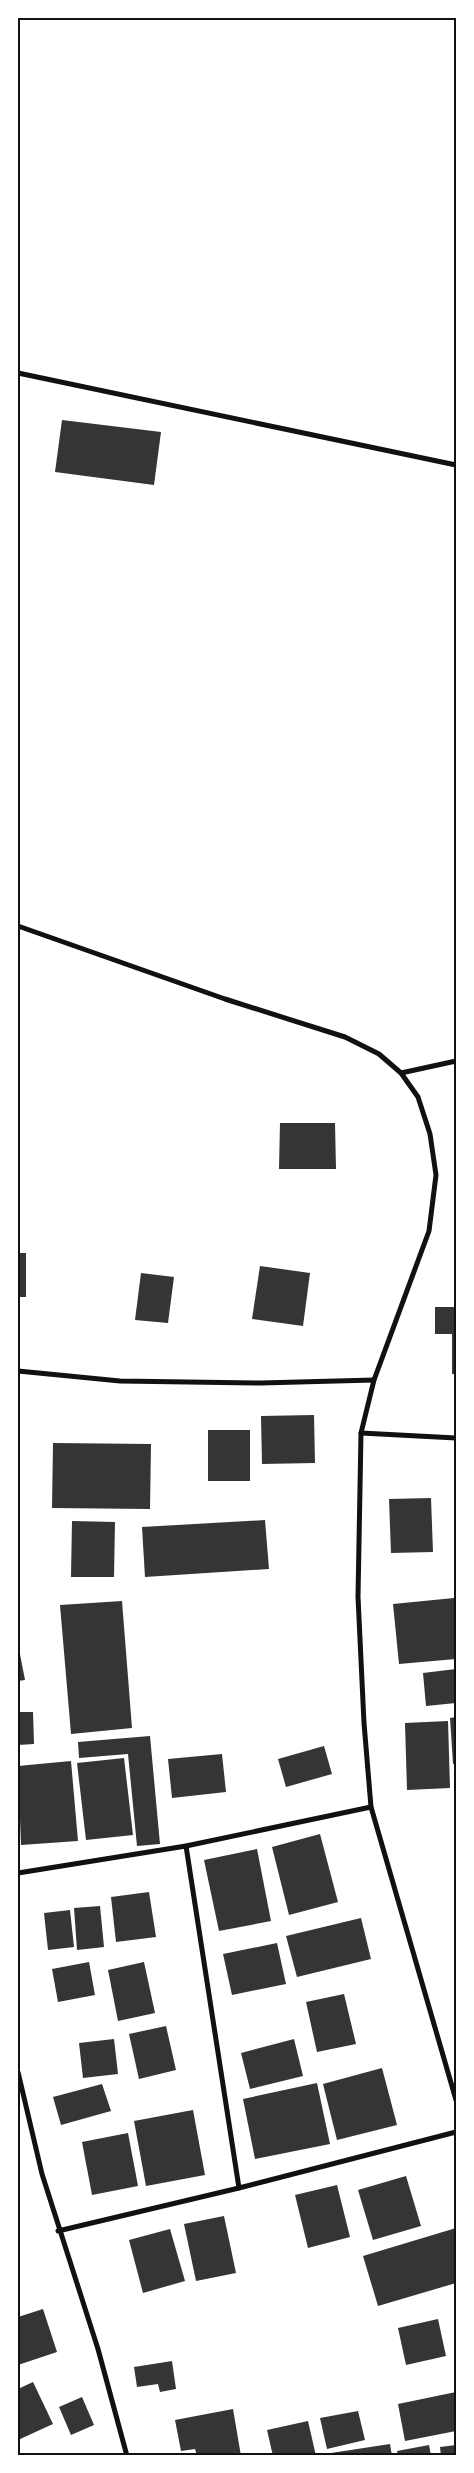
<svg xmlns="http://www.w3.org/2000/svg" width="474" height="2473" viewBox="0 0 474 2473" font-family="'Varela Round',sans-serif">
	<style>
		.building { fill: #353535 }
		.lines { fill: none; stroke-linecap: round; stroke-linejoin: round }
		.minor { stroke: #111; stroke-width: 5 }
		.neatline { fill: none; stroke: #111; stroke-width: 2 }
	</style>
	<rect width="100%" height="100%" fill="#fff"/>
	<g class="building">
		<path d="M62 420 161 432 154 485 55 472Z"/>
		<path d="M280 1123H335L336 1169H279Z"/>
		<rect x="18" y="1253" width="8" height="44"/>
		<path d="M260 1266 310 1273 303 1326 252 1319Z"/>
		<path d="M141 1273 174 1277 168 1323 135 1320Z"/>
		<path d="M435 1307H456V1374H452V1334H435Z"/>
		<path d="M314 1415 315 1463 262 1464 261 1416Z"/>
		<rect x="208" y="1430" width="42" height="51"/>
		<path d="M53 1443 151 1444 150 1509 52 1508Z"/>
		<path d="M431 1498 433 1552 391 1553 389 1499Z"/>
		<path d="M265 1520 269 1569 145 1577 142 1527Z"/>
		<path d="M72 1521 115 1522 114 1577H71Z"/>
		<path d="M454 1598 456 1659 399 1664 393 1604Z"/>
		<path d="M122 1601 132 1728 71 1734 60 1605Z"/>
		<path d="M18 1644 25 1680 18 1681Z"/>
		<path d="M456 1669V1703L426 1706 423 1673Z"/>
		<path d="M18 1712H33L34 1744 18 1745Z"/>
		<path d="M456 1717V1764H453L450 1718Z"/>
		<path d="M448 1721 450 1788 407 1790 405 1723Z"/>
		<path d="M150 1736 160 1844 137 1846 128 1754 79 1758 78 1742Z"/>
		<path d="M324 1746 332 1774 286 1787 278 1759Z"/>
		<path d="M222 1754 226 1792 172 1798 168 1759Z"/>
		<path d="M124 1758 133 1835 86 1840 77 1763Z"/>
		<path d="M71 1761 78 1841 21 1845 18 1766Z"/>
		<path d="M320 1834 338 1902 289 1915 272 1847Z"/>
		<path d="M257 1849 271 1921 219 1931 204 1860Z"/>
		<path d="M149 1892 156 1937 116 1942 111 1897Z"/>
		<path d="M100 1906 104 1947 77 1950 74 1908Z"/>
		<path d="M70 1910 74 1947 48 1950 44 1913Z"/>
		<path d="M361 1918 371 1959 297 1977 286 1936Z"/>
		<path d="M277 1943 286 1984 232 1995 223 1954Z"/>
		<path d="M89 1962 95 1995 58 2002 52 1969Z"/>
		<path d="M144 1962 155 2013 118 2021 108 1970Z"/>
		<path d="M344 1994 356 2044 317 2052 306 2002Z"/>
		<path d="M166 2026 176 2070 139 2079 129 2034Z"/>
		<path d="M114 2039 118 2074 83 2078 79 2043Z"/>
		<path d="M294 2039 303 2076 250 2089 241 2053Z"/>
		<path d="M382 2068 397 2125 337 2140 323 2084Z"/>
		<path d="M317 2083 330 2144 255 2159 243 2099Z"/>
		<path d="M102 2084 111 2111 61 2125 53 2097Z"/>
		<path d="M193 2110 205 2175 146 2186 134 2121Z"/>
		<path d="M128 2133 138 2186 92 2195 82 2142Z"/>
		<path d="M406 2176 421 2226 373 2240 358 2190Z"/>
		<path d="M337 2185 350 2237 308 2248 295 2195Z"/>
		<path d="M224 2216 236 2273 196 2281 184 2224Z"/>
		<path d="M456 2228V2283L378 2306 363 2256Z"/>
		<path d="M170 2229 185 2281 143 2293 129 2240Z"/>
		<path d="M43 2309 57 2352 18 2365V2317Z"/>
		<path d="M438 2319 446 2356 406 2365 398 2328Z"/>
		<path d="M172 2361 176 2389 160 2392 158 2384 137 2387 134 2367Z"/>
		<path d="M33 2382 53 2424 18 2440V2389Z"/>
		<path d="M456 2392V2431L405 2441 398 2404Z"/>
		<path d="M82 2397 94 2425 71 2435 59 2407Z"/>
		<path d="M233 2409 241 2456H197L195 2449 181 2451 175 2420Z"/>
		<path d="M358 2411 365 2440 327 2449 320 2418Z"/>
		<path d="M308 2421 316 2456H273L267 2430Z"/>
		<path d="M390 2444 392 2456H332L331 2453Z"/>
		<path d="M429 2445 431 2456H398L397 2451Z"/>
		<path d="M456 2445V2456H441L440 2447Z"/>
	</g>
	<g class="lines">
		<g class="minor">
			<path d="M18 373 456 465"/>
			<path d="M18 926 225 999 345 1037 379 1054 401 1073 418 1097 430 1134 436 1175 429 1231 374 1380 361 1433 358 1597 364 1723 371 1807 456 2100"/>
			<path d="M401 1073 456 1061"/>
			<path d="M18 1371 120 1381 261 1383 374 1380"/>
			<path d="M361 1433 456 1438"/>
			<path d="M186 1846 239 2188"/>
			<path d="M18 1873 186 1846 371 1807"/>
			<path d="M18 2072 42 2174 98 2349 127 2456"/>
			<path d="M58 2231 239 2188 456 2132"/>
		</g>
	</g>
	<rect width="474" height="2473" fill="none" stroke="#ffffff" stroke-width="38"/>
	<rect x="19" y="19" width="436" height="2435" class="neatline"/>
</svg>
